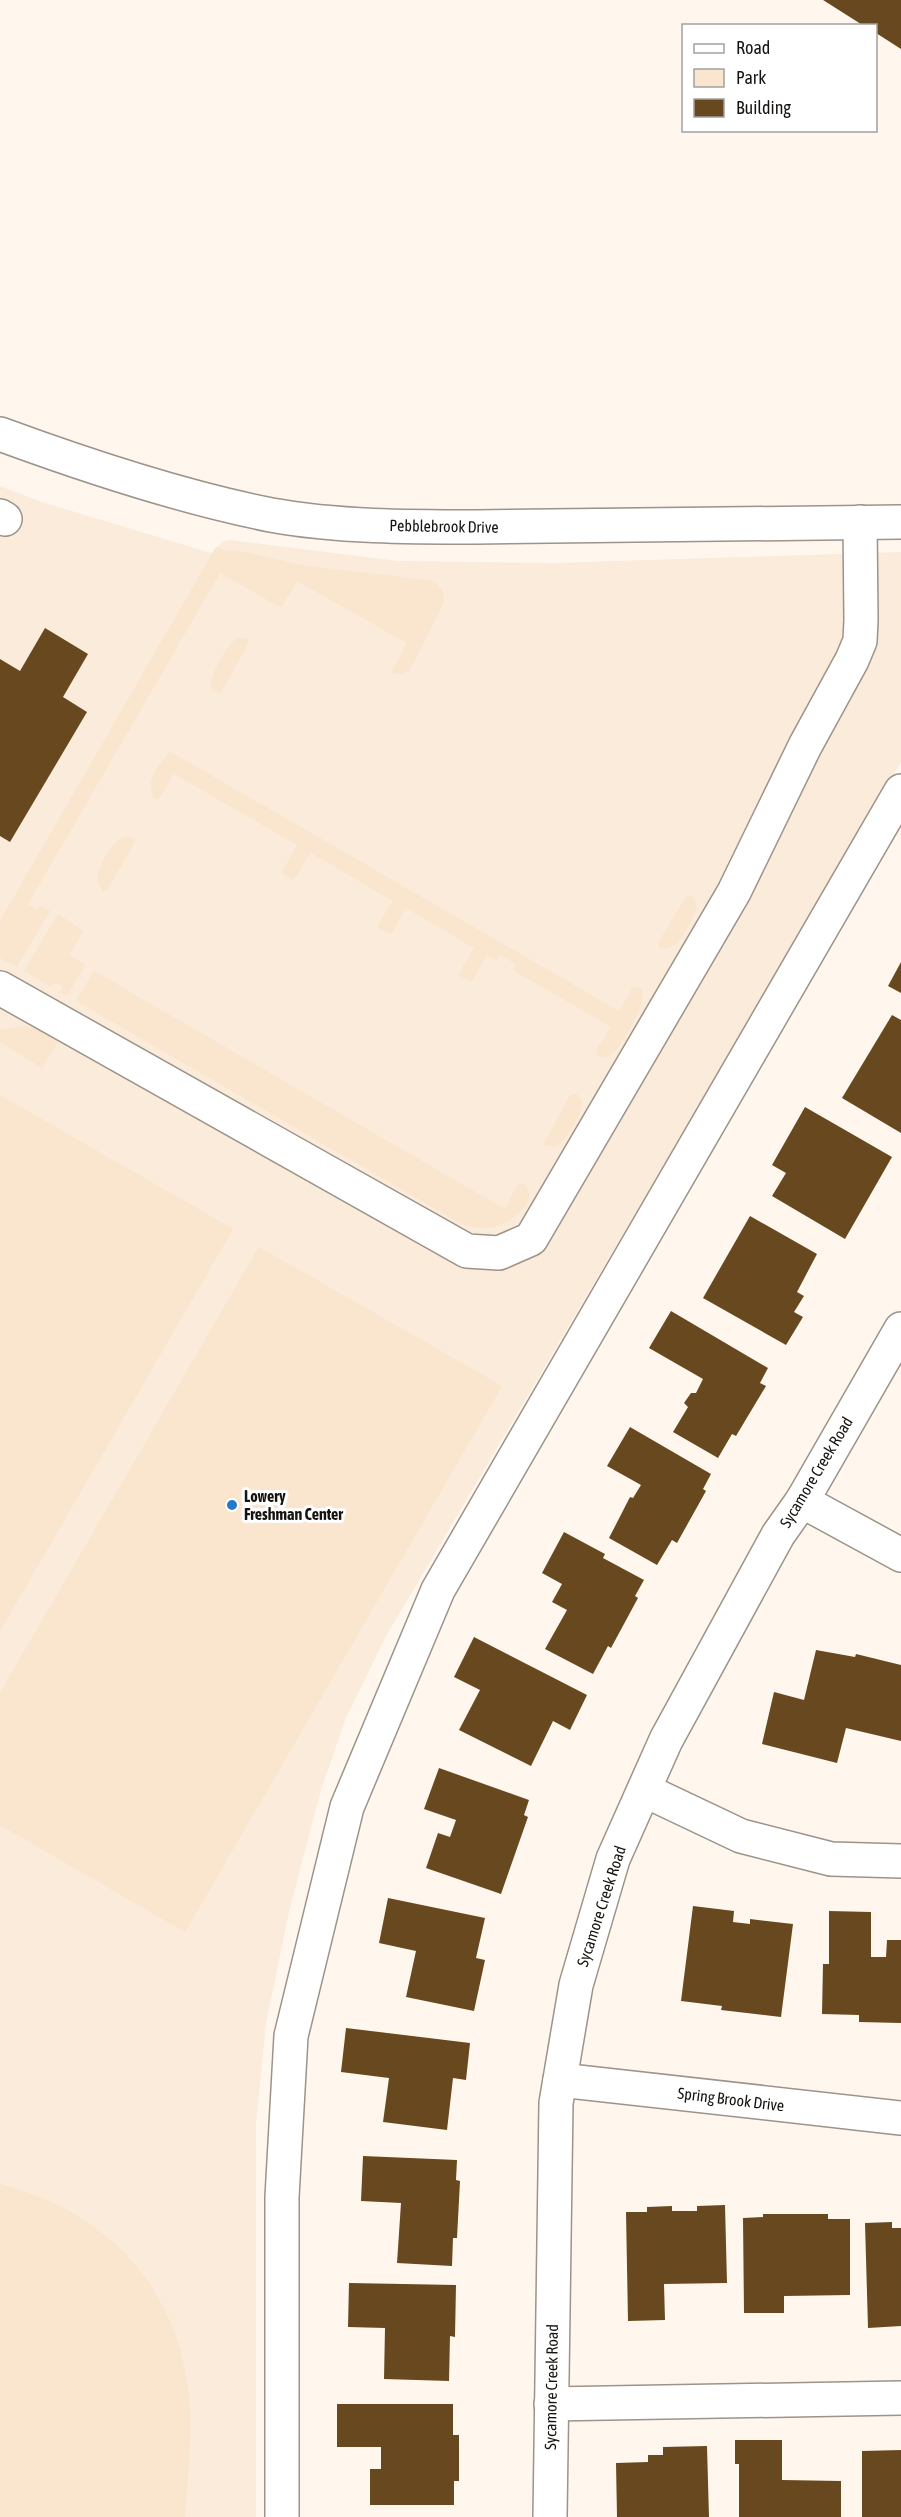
<svg xmlns="http://www.w3.org/2000/svg" width="901" height="2517" viewBox="0 0 901 2517" font-family="'Asap Condensed',sans-serif">
	<style>
		.built { fill: #faebda }
		.green { fill: #fae5ce }
		.building { fill: #68481e }
		.lines { fill: none; stroke-linecap: round; stroke-linejoin: round }
		.minor-casing { stroke: #9c9389; stroke-width: 36 }
		.minor { stroke: #fff; stroke-width: 33 }
		.poi-dot { fill: #257ac8; stroke: #fff; stroke-width: 2 }
		.labels { text-anchor: middle; dominant-baseline: central; stroke-width: 6; stroke-linejoin: round; paint-order: stroke }
		.street-label { font-size: 16px; fill: #171410; stroke: #fff }
		.poi-label { font-size: 16px; font-weight: bold; fill: #171410; stroke: #fff; text-anchor: start }
	</style>
	<rect width="100%" height="100%" fill="#fff7ee"/>
	<path class="built" d="M0 486 42 502 211 553 224 541 230 540 398 561 556 563 901 552V762L385 1638 346 1718 321 1790 289 1912 266 2024 256 2125V2517H0Z"/>
	<g class="green">
		<path d="M216 547 227 551 246 552 300 565 434 581 443 592 444 602 410 670 401 674H393V670L407 643 297 581 282 606 280 607 220 573 28 904 37 910 40 905 50 911 17 967 0 958V921Z"/>
		<path d="M238 638H247L249 642 221 692 218 693 211 685C211 674 228 642 238 638Z"/>
		<path d="M169 751 619 1011 633 987 641 988C649 1001 620 1051 608 1057L598 1056 596 1051 611 1027 513 970 516 964 500 955 496 961 487 955 472 981 460 976 459 973 474 948 406 908 391 934 379 929 378 925 393 901 311 853 293 880 283 873V870L297 845 174 774 159 799H155C143 781 159 767 169 751Z"/>
		<path d="M126 836 134 838 135 842 107 890 104 891 97 882C96 868 112 840 126 836Z"/>
		<path d="M687 895 694 898 697 909C688 924 680 953 659 948L658 943Z"/>
		<path d="M58 914 83 931 69 955 85 965 67 996 60 992 63 987 55 982 51 987 24 971Z"/>
		<path d="M94 971 505 1209 518 1184 525 1185 530 1194 529 1200C512 1225 489 1235 460 1223L76 1001Z"/>
		<path d="M23 1026C35 1028 50 1032 57 1043L42 1068 0 1042V1030Z"/>
		<path d="M571 1094H576C579 1096 581 1097 582 1101 584 1112 564 1143 555 1147L543 1145Z"/>
		<path d="M0 1095 233 1229 0 1631Z"/>
		<path d="M259 1247 502 1386 185 1932 0 1825V1693Z"/>
		<path d="M0 2184C106 2211 179 2287 189 2398 193 2436 187 2479 185 2517H0Z"/>
	</g>
	<g class="building">
		<path d="M823 0H901V49L876 33V26H864Z"/>
		<path d="M45 628 88 654 63 697 87 712 10 842 0 836V659L20 671Z"/>
		<path d="M901 962V993L888 986Z"/>
		<path d="M892 1015 901 1020V1133L842 1098Z"/>
		<path d="M805 1107 892 1157 845 1239 772 1196 786 1173 772 1165Z"/>
		<path d="M750 1216 817 1254 797 1292 804 1296 794 1312 803 1317 786 1345 703 1298Z"/>
		<path d="M671 1311 768 1368 760 1383 766 1386 736 1436 732 1434 718 1458 673 1432 688 1407 684 1403 691 1393H696L703 1379 649 1348Z"/>
		<path d="M630 1427 711 1474 703 1489 706 1491 677 1543 672 1540 657 1565 609 1538 630 1497 633 1498 641 1485 607 1466Z"/>
		<path d="M564 1532 605 1554 603 1558 644 1580 635 1596 638 1598 611 1648 608 1646 593 1674 545 1649 567 1610 552 1602 562 1584 542 1573Z"/>
		<path d="M474 1637 587 1695 570 1730 553 1721 531 1766 459 1730 480 1690 454 1677Z"/>
		<path d="M816 1650 855 1657 856 1654 901 1665V1741L846 1728 837 1763 762 1744 774 1692 804 1700Z"/>
		<path d="M439 1768 529 1800 524 1815 528 1817 501 1894 426 1868 438 1833 450 1837 456 1820 424 1809Z"/>
		<path d="M388 1898 485 1918 476 1958 485 1960 474 2011 406 1997 416 1951 379 1943Z"/>
		<path d="M693 1906 734 1911 733 1922 750 1924V1919L793 1924 781 2017 721 2010 722 2006 681 2001Z"/>
		<path d="M829 1911 871 1912V1957H886L887 1940H901V2023L859 2022V2015L822 2014 823 1964H829Z"/>
		<path d="M346 2028 470 2043 466 2080 453 2078 447 2130 383 2122 389 2078 341 2072Z"/>
		<path d="M363 2156 457 2160 456 2180 460 2181 457 2238H453L452 2266 397 2263 401 2203 361 2201Z"/>
		<path d="M725 2205 727 2283 664 2284 665 2320 628 2321 626 2212H647V2207L672 2206V2211H697V2206Z"/>
		<path d="M763 2214H828V2219H850V2295L784 2296V2313H744L743 2218 763 2217Z"/>
		<path d="M892 2222V2228H901V2326L868 2328 865 2223Z"/>
		<path d="M349 2283 456 2285 455 2337 450 2336 449 2381 384 2379 385 2328 348 2327Z"/>
		<path d="M337 2404H453V2435H459V2481H454V2505H370V2469H381V2447H337Z"/>
		<path d="M735 2440H782V2480L841 2481V2517H739V2464H735Z"/>
		<path d="M707 2446 709 2517H617L616 2463 648 2462V2455H663V2447Z"/>
		<path d="M901 2450V2517H862V2451Z"/>
	</g>
	<g class="lines">
		<g class="minor-casing">
			<g id="minor">
				<path d="M0 434C87 466 180 497 271 515 337 527 410 527 476 527L901 522"/>
				<path d="M0 516 5 519"/>
				<path d="M0 988 467 1251 499 1253 531 1239 734 892 805 746 852 660 860 641 861 620 860 522"/>
				<path d="M802 1501 901 1555"/>
				<path d="M644 1790 741 1836 831 1859 901 1861"/>
				<path d="M560 2080 901 2118"/>
				<path d="M551 2404 901 2398"/>
				<path d="M282 2517V2197L291 2036 347 1807 438 1590 901 791"/>
				<path d="M550 2517 556 2103 576 1985 613 1859 666 1740 778 1535 802 1501 901 1329"/>
			</g>
		</g>
		<use href="#minor" class="minor"/>
	</g>
	<circle class="poi-dot" cx="232" cy="1505" r="6"/>
	<g class="labels">
		<g class="street-label">
			<text transform="translate(444 526) rotate(1)">Pebblebrook Drive</text>
			<text transform="translate(816 1472) rotate(-59)">Sycamore Creek Road</text>
			<text transform="translate(601 1906) rotate(-72)">Sycamore Creek Road</text>
			<text transform="translate(731 2099) rotate(7)">Spring Brook Drive</text>
			<text transform="translate(551 2387) rotate(-89)">Sycamore Creek Road</text>
		</g>
		<g class="poi-label">
			<text x="244" y="1496">Lowery<tspan x="244" dy="18">Freshman Center</tspan></text>
		</g>
	</g>
	<rect x="682" y="24" width="195" height="108" fill="#ffffff" stroke="#a2a19f" stroke-width="1.5"/>
	<rect x="694" y="44" width="30" height="9" fill="#ffffff" stroke="#a2a19f" stroke-width="1.5"/>
	<text x="736" y="54" font-size="18" fill="#171410">Road</text>
	<rect x="694" y="69" width="30" height="18" fill="#fae5ce" stroke="#a2a19f" stroke-width="1.5"/>
	<text x="736" y="84" font-size="18" fill="#171410">Park</text>
	<rect x="694" y="99" width="30" height="18" fill="#68481e" stroke="#a2a19f" stroke-width="1.5"/>
	<text x="736" y="114" font-size="18" fill="#171410">Building</text>
</svg>
